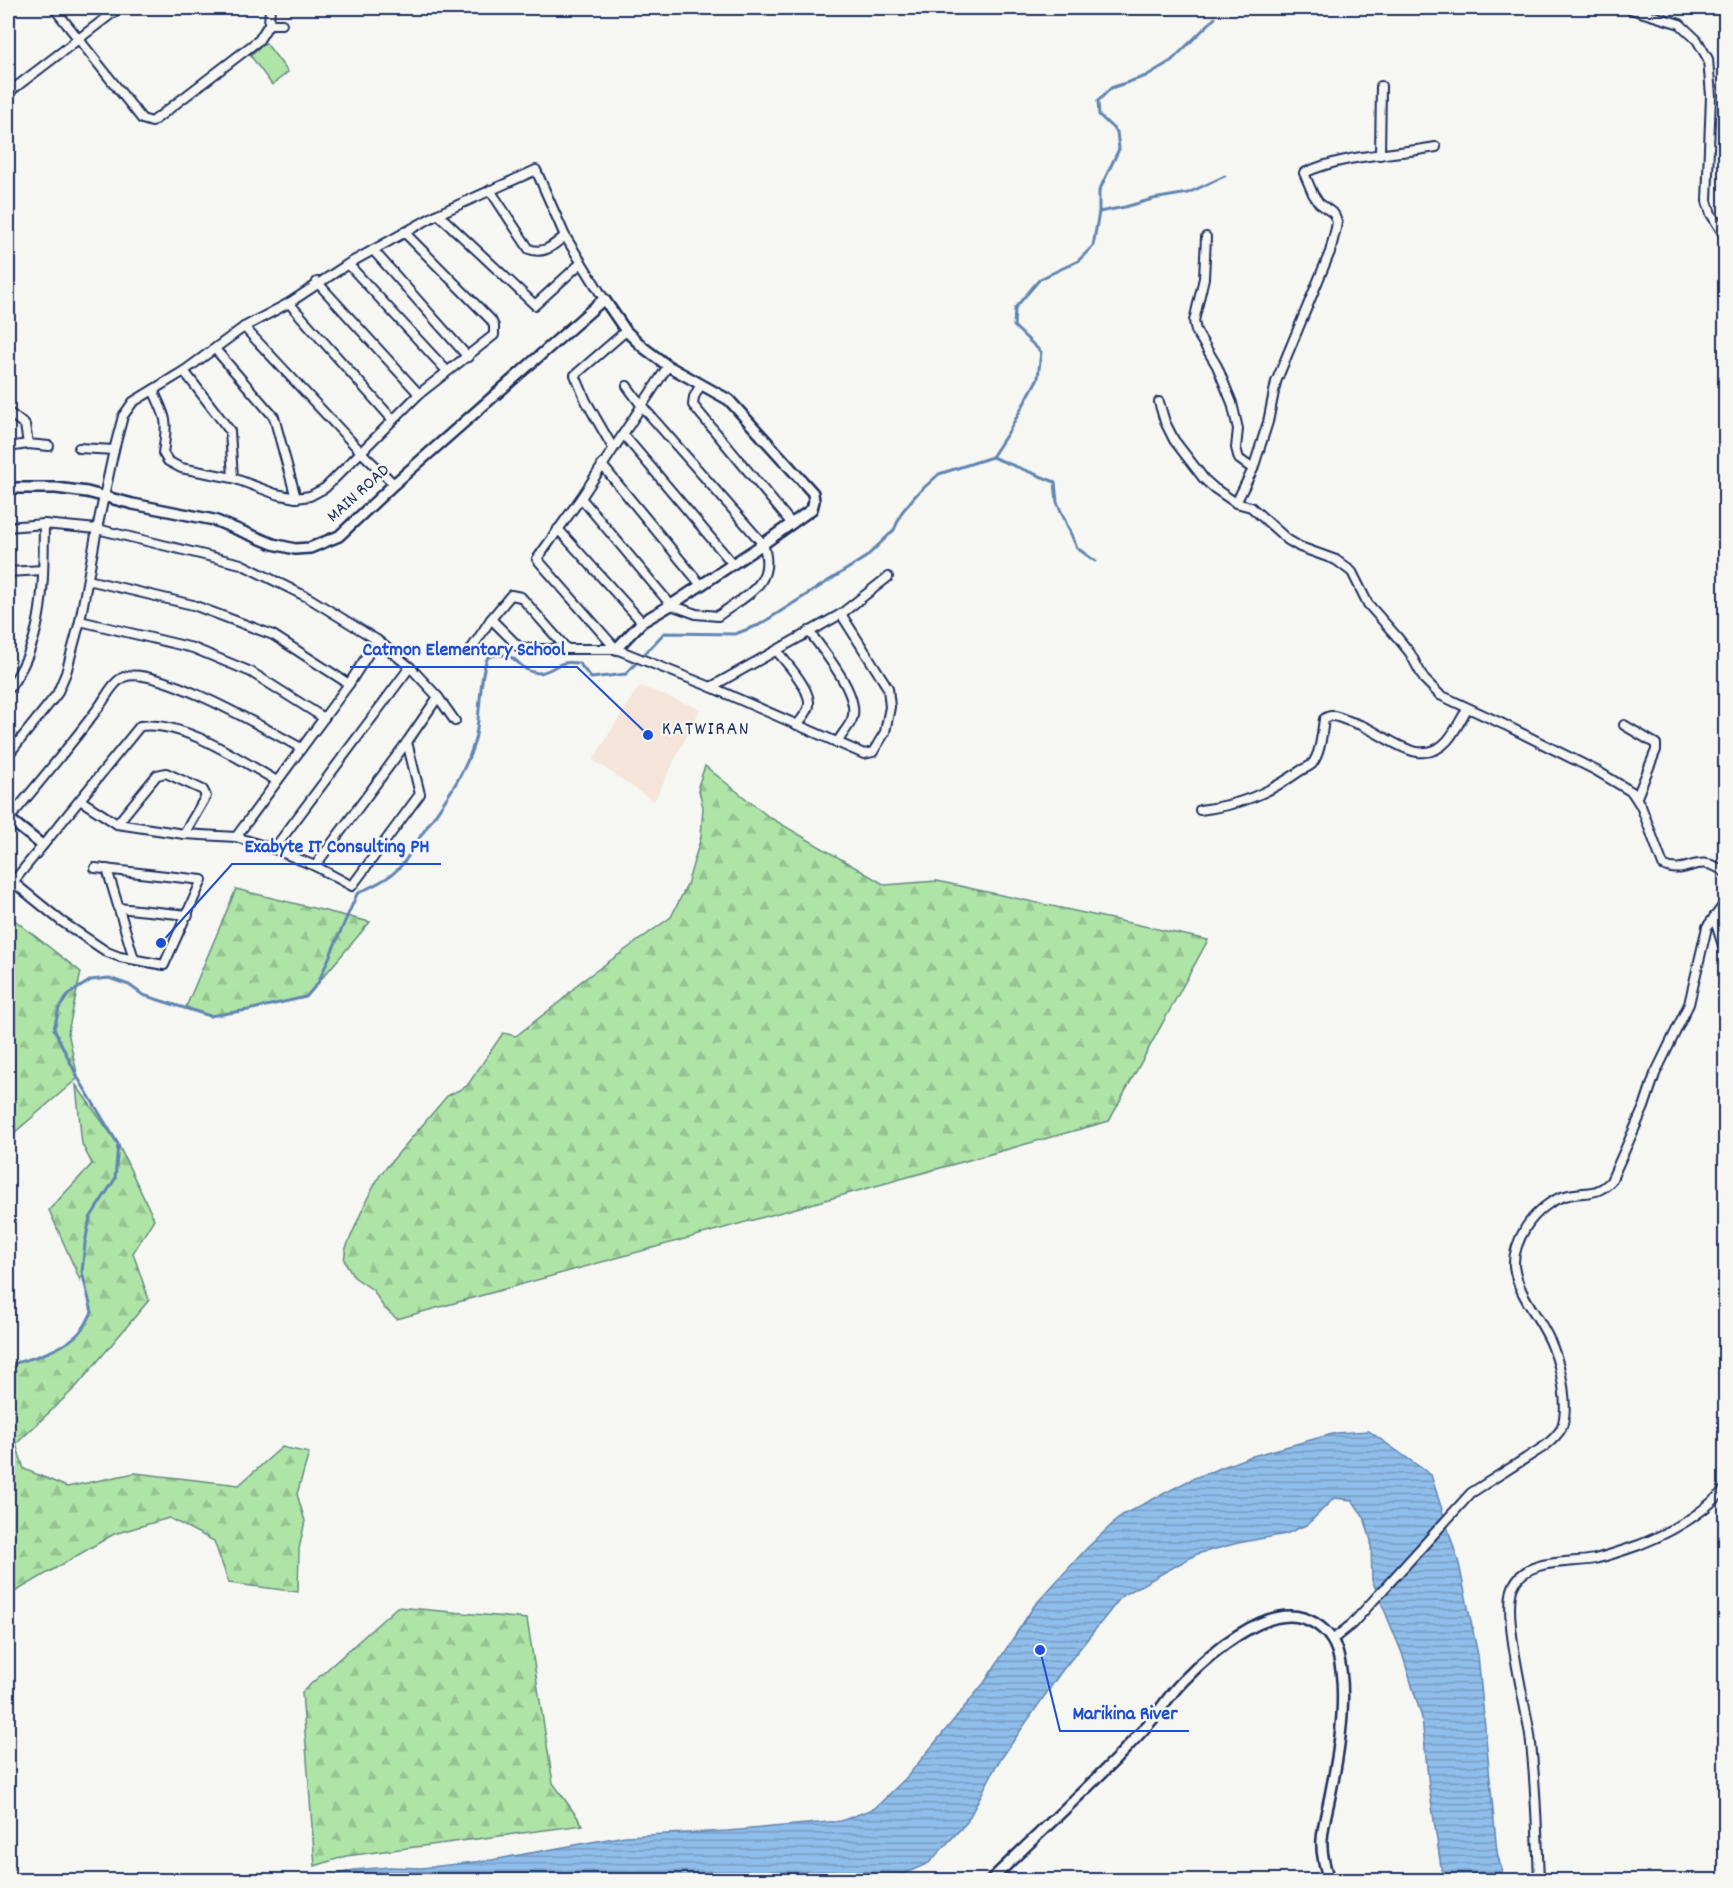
<svg xmlns="http://www.w3.org/2000/svg" width="1733" height="1888" viewBox="0 0 1733 1888" font-family="Dekko,sans-serif">
	<style>
		.built { fill: #f4e4d9 }
		.forest { fill: url(#forest-firs); stroke: #648a82; stroke-width: 1.5 }
		.green { fill: #aee4a6; stroke: #648a82; stroke-width: 1.5 }
		.water { fill: url(#water-rules); stroke: #6185b2; stroke-width: 1.5 }
		.lines { fill: none; stroke-linecap: round; stroke-linejoin: round }
		.stream { stroke: #6185b2; stroke-width: 3 }
		.minor-casing { stroke: #1b2f5e; stroke-width: 12 }
		.tertiary-casing { stroke: #1b2f5e; stroke-width: 14 }
		.minor { stroke: #f6f6f2; stroke-width: 8 }
		.tertiary { stroke: #f6f6f2; stroke-width: 9 }
		.labels { text-anchor: middle; dominant-baseline: central; stroke-width: 5; stroke-linejoin: round; paint-order: stroke }
		.street-label { font-size: 18px; fill: #1b2f5e; stroke: #f6f6f2 }
		.neighbourhood-label { font-size: 20px; letter-spacing: 1.5px; fill: #1b2f5e; stroke: #f6f6f2 }
		.leader { fill: none; stroke: #1d4ed8; stroke-width: 2 }
		.callout-dot { fill: #1d4ed8; stroke: #f6f6f2; stroke-width: 2 }
		.callout-label { font-size: 20px; text-anchor: middle; font-weight: bold; fill: #1d4ed8; stroke: #f6f6f2; stroke-width: 5; stroke-linejoin: round; paint-order: stroke }
	</style>
	<defs>
		<pattern id="forest-firs" width="22" height="20" patternUnits="userSpaceOnUse" patternTransform="scale(1.5)"><rect width="22" height="20" fill="#aee4a6"/><path d="M5 1l3.5 6h-7zM16 11l3.5 6h-7z" fill="#95c491"/></pattern>
		<pattern id="water-rules" width="6" height="5" patternUnits="userSpaceOnUse" patternTransform="scale(1.5)"><rect width="6" height="5" fill="#90beea"/><path d="M0 2.5h6" fill="none" stroke="#759bc1"/></pattern>
	</defs>
	<rect width="100%" height="100%" fill="#f6f6f2"/>
	<filter id="ink" filterUnits="userSpaceOnUse"><feTurbulence type="fractalNoise" baseFrequency=".0167" numOctaves="2"/><feDisplacementMap in="SourceGraphic" scale="12" xChannelSelector="R" yChannelSelector="G"/><feConvolveMatrix kernelMatrix="1 2 1 2 8 2 1 2 1" color-interpolation-filters="sRGB"/></filter>
	<g filter="url(#ink)">
		<path class="built" d="M639 686 700 709 654 801 593 760Z"/>
		<g class="forest">
			<path d="M705 766 769 817 885 885 937 881 1208 940 1109 1121 397 1319 384 1308 373 1290 354 1277 344 1260 346 1248 367 1199 380 1175 447 1096 467 1086 503 1033 516 1036 562 1000 579 983 671 917 687 885 701 837 703 807 698 786Z"/>
			<path d="M236 889 370 922 306 997 248 1010 210 1016 186 1007Z"/>
			<path d="M8 915 81 972 68 1032 78 1078 8 1138Z"/>
			<path d="M76 1085 118 1144 154 1219 133 1253 149 1300 76 1387 16 1444 24 1469 67 1487 135 1473 239 1485 282 1447 309 1453 297 1494 305 1521 299 1549 298 1592 229 1583 214 1541 169 1518 114 1534 8 1596V1365C31 1359 68 1349 83 1328 87 1324 89 1317 92 1312L82 1273 80 1280 49 1210 92 1164 82 1144Z"/>
			<path d="M397 1607 527 1619 553 1783 583 1825 346 1856 315 1866 302 1692Z"/>
		</g>
		<path class="green" d="M266 43 288 72 272 85 250 55Z"/>
		<path class="water" d="M1369 1431 1431 1475 1459 1564 1478 1655 1497 1852 1504 1880H1443L1429 1787 1422 1718 1402 1653 1372 1580 1371 1541 1364 1517 1352 1500 1334 1498 1308 1524 1286 1534 1238 1543 1197 1554 1122 1596 1061 1672 996 1766 967 1822 929 1863 890 1880H315L354 1870 390 1867 422 1868 492 1860 625 1836 728 1831 841 1821 875 1808 906 1778 984 1683 1034 1606 1087 1548 1122 1515 1192 1479 1249 1457 1336 1433Z"/>
		<g class="lines">
			<g class="stream">
				<path d="M1099 212 1125 207 1153 199 1188 193 1225 176"/>
				<path d="M992 457 1055 482 1057 502 1077 548 1095 561"/>
				<path d="M8 1365C31 1359 68 1349 83 1328 87 1324 89 1317 92 1312L82 1272 85 1243 90 1218 115 1179 118 1144 78 1078 54 1029 59 1008 69 994 91 980 109 978 129 985 143 995 210 1016 248 1010 306 997 318 983 357 894C371 886 386 881 397 870 406 862 412 850 418 840 439 808 468 773 476 735 480 714 480 672 488 657 521 648 514 671 538 673 548 673 555 665 564 663 568 662 574 663 579 663L591 678 626 674 664 633 735 634 759 625 866 557 894 530 902 512 916 495 939 474 992 457 1009 431 1038 378 1041 352 1014 326 1015 308 1040 279 1078 261 1093 246 1099 212V191L1119 149 1117 132 1099 115 1098 101 1111 88 1146 76 1171 61 1215 18"/>
			</g>
			<g class="minor-casing">
				<g id="minor">
					<path d="M54 8 142 119 152 122 259 40 269 24 270 8"/>
					<path d="M1627 8 1680 24 1697 40 1708 59 1711 96 1707 201 1711 214 1726 238"/>
					<path d="M269 24H282"/>
					<path d="M8 93 119 8"/>
					<path d="M1380 155 1381 86"/>
					<path d="M490 190 529 249C545 255 553 245 565 236"/>
					<path d="M438 214 535 305 581 263"/>
					<path d="M1206 237 1204 278 1194 321 1196 331 1217 366 1232 403 1238 429 1236 448 1239 459 1253 469"/>
					<path d="M373 250 468 357"/>
					<path d="M348 264 447 371"/>
					<path d="M317 282 419 394"/>
					<path d="M289 303 393 420"/>
					<path d="M244 327 362 453 394 484"/>
					<path d="M215 349 274 417 296 498"/>
					<path d="M184 371 230 431 233 478"/>
					<path d="M701 384 694 397 693 405 792 524"/>
					<path d="M153 390C167 419 168 421 163 453L168 461 181 468 233 478 276 494 296 498 310 496 325 488 419 394 494 335V326L491 320 404 232"/>
					<path d="M1159 402 1165 422 1174 440 1204 479 1214 488 1236 503 1251 507 1288 540 1300 547 1336 560 1352 572 1368 604 1398 638 1410 653 1424 679 1440 695 1505 725 1597 771 1632 792 1641 806 1663 865C1687 878 1697 850 1726 873"/>
					<path d="M8 412 25 425 28 444"/>
					<path d="M623 434 732 563"/>
					<path d="M8 447 28 444 49 446"/>
					<path d="M79 448 114 450"/>
					<path d="M613 448 586 401 575 375 626 331"/>
					<path d="M602 465 701 585"/>
					<path d="M581 498 671 605 696 614 718 616C746 595 777 584 763 544L641 405 627 386"/>
					<path d="M1236 503 1253 469 1268 422 1276 382 1330 252 1336 228 1337 222 1334 214 1319 203 1313 194 1304 173C1345 154 1392 155 1436 147"/>
					<path d="M8 527 44 524 97 529 241 564 309 598 377 640 410 667 438 697 455 721"/>
					<path d="M558 529 642 622"/>
					<path d="M8 572 43 570"/>
					<path d="M88 580 193 605 273 635 349 684"/>
					<path d="M491 619 519 647 535 649H616L711 687 864 754 873 752 885 732 890 707 888 688 841 614"/>
					<path d="M80 621 193 648 251 672 324 718"/>
					<path d="M809 631C823 651 861 695 852 719 849 727 841 735 837 743"/>
					<path d="M472 648 491 619 511 595 521 597 566 648"/>
					<path d="M616 649 537 559 581 498 668 366"/>
					<path d="M777 651C787 664 815 693 808 709 806 714 801 720 797 725"/>
					<path d="M711 687 841 614 888 577"/>
					<path d="M8 690C46 639 43 584 44 524"/>
					<path d="M1624 725 1656 744V750L1637 797"/>
					<path d="M8 755 57 694 66 673 80 621 97 529 114 450 123 416 133 402 184 371 244 327 289 303 348 264 438 214 536 170 565 236 604 299"/>
					<path d="M80 800 117 824 184 834 236 837 274 849 315 866 352 886 420 794 407 742"/>
					<path d="M1200 810C1240 805 1267 794 1300 771 1303 769 1309 767 1312 764 1321 753 1322 732 1324 719 1331 713 1338 717 1346 720 1352 722 1358 724 1363 726 1390 738 1421 769 1447 741 1455 732 1461 719 1467 709"/>
					<path d="M9 819C40 781 72 744 101 704 107 695 114 681 124 677 155 664 271 732 301 748"/>
					<path d="M117 824 157 775 166 773 203 790 206 796 184 834"/>
					<path d="M236 837 349 684 377 640"/>
					<path d="M274 849 410 667"/>
					<path d="M315 866 407 742 438 697"/>
					<path d="M107 869 134 959"/>
					<path d="M8 878 61 921 107 952 120 957 164 965 202 880 95 868"/>
					<path d="M13 882 140 726C183 720 240 760 277 781"/>
					<path d="M118 908 188 915"/>
					<path d="M1714 917 1724 949 1726 962"/>
					<path d="M1332 1640 1352 1624 1471 1493 1545 1446C1551 1441 1557 1436 1561 1429 1570 1409 1561 1368 1553 1348 1543 1319 1518 1298 1514 1266 1513 1252 1519 1239 1526 1227 1535 1213 1552 1198 1569 1195 1587 1191 1597 1196 1611 1181L1644 1107 1655 1074 1689 1004 1707 927 1726 902"/>
					<path d="M1539 1880C1537 1832 1536 1783 1530 1735 1525 1702 1502 1614 1513 1587 1525 1557 1571 1564 1595 1559 1610 1555 1625 1550 1639 1545 1672 1532 1702 1515 1726 1488"/>
				</g>
			</g>
			<g class="tertiary-casing">
				<g id="tertiary">
					<path d="M8 488H56L87 492 133 504 214 520 273 544 295 549 310 548 339 536 394 484 604 299 626 331 644 348 668 366 729 400 813 493 814 501 812 509 763 544 671 605 642 622 616 649"/>
					<path d="M8 818 42 845"/>
					<path d="M991 1880C1032 1840 1074 1801 1115 1760 1127 1747 1140 1734 1152 1720 1162 1707 1171 1693 1183 1681 1208 1655 1264 1606 1303 1618 1319 1623 1332 1635 1337 1651 1349 1690 1339 1752 1331 1791 1328 1808 1323 1823 1322 1840 1321 1854 1325 1867 1329 1880"/>
				</g>
			</g>
			<use href="#minor" class="minor"/>
			<use href="#tertiary" class="tertiary"/>
		</g>
	</g>
	<g class="labels">
		<g class="street-label">
			<text transform="translate(359 494) rotate(-42)">MAIN ROAD</text>
		</g>
		<g class="neighbourhood-label">
			<text x="706" y="730">KATWIRAN</text>
		</g>
	</g>
	<path class="leader" d="M648 735L577 667H350M161 943L232 864H441M1040 1650L1060 1731H1189"/>
	<g class="callout-dot">
		<circle cx="648" cy="735" r="6"/>
		<circle cx="161" cy="943" r="6"/>
		<circle cx="1040" cy="1650" r="6"/>
	</g>
	<g class="callout-label">
		<text x="464" y="655">Catmon Elementary School</text>
		<text x="337" y="852">Exabyte IT Consulting PH</text>
		<text x="1125" y="1719">Marikina River</text>
	</g>
	<rect width="1733" height="1888" fill="none" stroke="#f6f6f2" stroke-width="30"/>
	<rect x="15" y="15" width="1703" height="1858" fill="none" stroke="#1b2f5e" stroke-width="2" filter="url(#ink)"/>
</svg>
